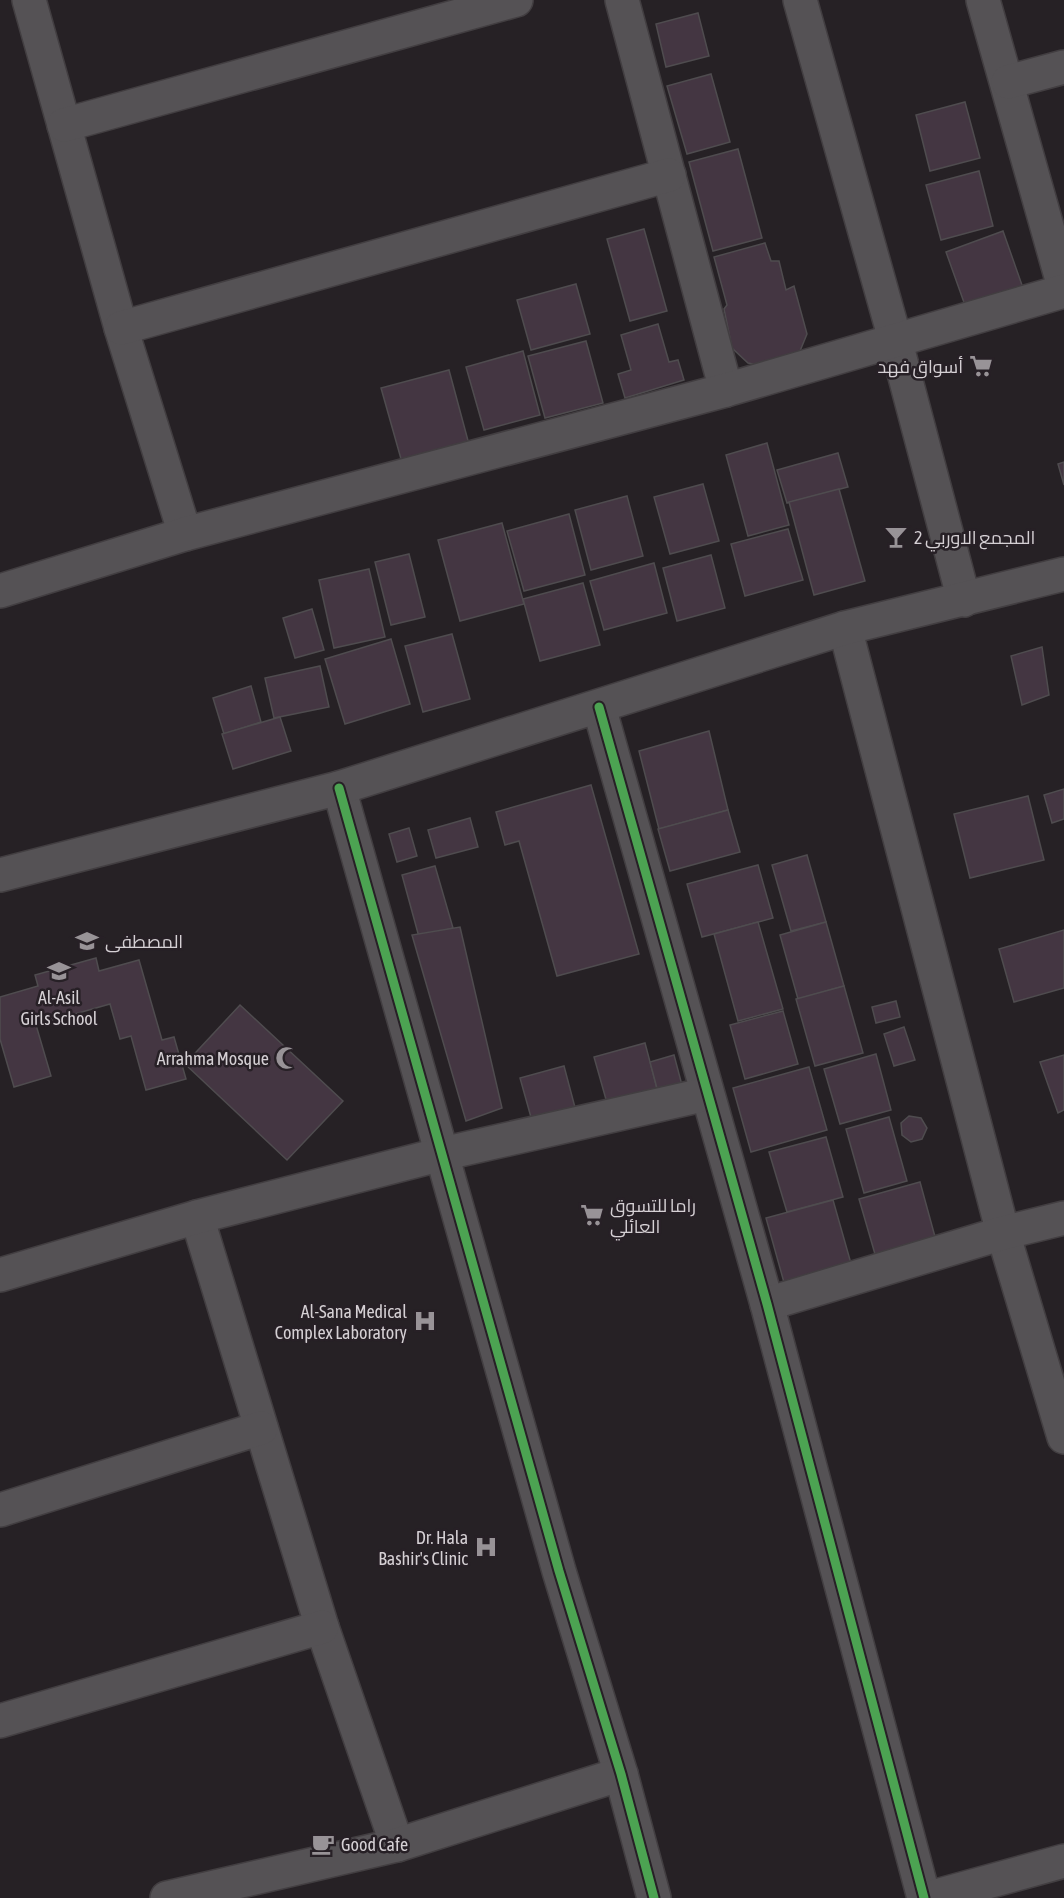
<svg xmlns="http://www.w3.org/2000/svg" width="1064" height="1898" viewBox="0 0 1064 1898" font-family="'Asap Condensed',Cairo,sans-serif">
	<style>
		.building { fill: #443642; stroke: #4f4c4f; stroke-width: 1.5 }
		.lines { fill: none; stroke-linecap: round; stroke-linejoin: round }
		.minor-casing { stroke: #423e41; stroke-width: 36 }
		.minor { stroke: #555255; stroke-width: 33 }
		.cycleway-casing { stroke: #272026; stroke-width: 13 }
		.cycleway { stroke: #4ca352; stroke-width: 9 }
		.labels { text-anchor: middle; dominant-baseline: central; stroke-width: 5; stroke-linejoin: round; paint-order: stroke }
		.poi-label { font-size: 18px; fill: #d5d0d4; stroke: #272026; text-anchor: end }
	</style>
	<rect width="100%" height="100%" fill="#262125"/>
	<g class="building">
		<path d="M698 13 709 56 666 67 656 24Z"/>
		<path d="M711 74 730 142 687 154 667 86Z"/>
		<path d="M965 102 980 158 930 171 916 115Z"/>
		<path d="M738 149 762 238 713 251 689 162Z"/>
		<path d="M979 171 993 226 941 240 926 185Z"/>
		<path d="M644 229 667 311 630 321 607 239Z"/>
		<path d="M1003 231 1023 288 966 308 946 252Z"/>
		<path d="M765 243 771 261H779L786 290 794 286 807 334 800 351 768 367 748 363 732 348 724 309 727 305 714 257Z"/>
		<path d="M576 284 590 334 531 350 517 300Z"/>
		<path d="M658 324 669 362 678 360 684 380 625 398 618 374 631 370 621 335Z"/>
		<path d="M586 341 603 403 545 418 528 356Z"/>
		<path d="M523 351 540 415 484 430 466 367Z"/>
		<path d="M449 370 470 448 403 466 381 388Z"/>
		<path d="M767 443 789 525 748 536 726 455Z"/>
		<path d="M838 453 848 487 787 503 777 470Z"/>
		<path d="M1064 462V485L1058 464Z"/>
		<path d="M703 484 719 541 670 554 654 497Z"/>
		<path d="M839 489 865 581 814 595 789 502Z"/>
		<path d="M627 496 643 556 591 570 575 510Z"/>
		<path d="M569 514 585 575 524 591 507 531Z"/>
		<path d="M502 523 524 604 460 621 438 540Z"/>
		<path d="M788 529 803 580 745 596 731 544Z"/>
		<path d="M409 554 425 617 391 625 375 562Z"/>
		<path d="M711 555 725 608 677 621 663 568Z"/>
		<path d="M654 563 667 613 604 630 590 581Z"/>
		<path d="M369 569 385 637 334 648 319 580Z"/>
		<path d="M583 583 600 645 540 661 523 599Z"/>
		<path d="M312 609 324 650 295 658 283 618Z"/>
		<path d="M452 634 470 699 423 712 405 646Z"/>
		<path d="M391 639 410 704 345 724 325 659Z"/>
		<path d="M1042 647 1049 695 1022 705 1011 656Z"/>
		<path d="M320 666 329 707 274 718 265 678Z"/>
		<path d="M251 686 261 722 224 734 213 698Z"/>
		<path d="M280 717 291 751 233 769 222 734Z"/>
		<path d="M709 731 728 810 659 829 639 751Z"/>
		<path d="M591 785 639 954 557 976 519 841 505 845 496 812Z"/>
		<path d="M1064 789V819L1052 823 1044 795Z"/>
		<path d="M1028 796 1044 860 970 878 954 814Z"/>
		<path d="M728 810 740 852 670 871 658 829Z"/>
		<path d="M470 818 478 847 436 858 428 830Z"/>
		<path d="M409 828 417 856 397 862 389 834Z"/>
		<path d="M807 855 826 922 791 931 772 865Z"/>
		<path d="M758 865 773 918 702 937 687 884Z"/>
		<path d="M435 866 453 928 419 937 402 875Z"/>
		<path d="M758 922 783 1009 738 1021 714 934Z"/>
		<path d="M826 922 844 986 798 999 780 935Z"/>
		<path d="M460 927 502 1108 466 1121 412 935Z"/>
		<path d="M1064 930V988L1014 1002 999 949Z"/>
		<path d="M96 958 99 971 139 960 162 1040 174 1037 186 1079 146 1090 131 1036 120 1039 110 1004 36 1025 51 1076 14 1087 0 1039V997L38 986 35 975Z"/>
		<path d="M844 986 863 1053 815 1066 796 999Z"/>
		<path d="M896 1001 900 1017 876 1023 872 1007Z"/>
		<path d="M240 1005 343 1101 287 1160 185 1064Z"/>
		<path d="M783 1011 798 1064 745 1079 730 1025Z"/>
		<path d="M904 1027 915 1060 894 1066 884 1034Z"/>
		<path d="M645 1043 659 1096 609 1110 594 1057Z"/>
		<path d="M876 1054 891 1110 840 1124 824 1069Z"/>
		<path d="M674 1055 683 1089 659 1096 650 1062Z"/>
		<path d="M1064 1055V1110L1058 1113 1040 1062Z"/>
		<path d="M564 1066 577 1115 534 1128 520 1078Z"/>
		<path d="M809 1067 827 1130 751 1152 733 1088Z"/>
		<path d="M909 1116 921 1118 927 1128 922 1139 911 1142 902 1135 901 1123Z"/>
		<path d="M889 1117 907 1181 864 1193 846 1129Z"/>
		<path d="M826 1137 843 1197 787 1212 769 1152Z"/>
		<path d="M920 1182 937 1244 877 1261 859 1199Z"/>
		<path d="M833 1200 852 1267 785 1286 766 1218Z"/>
	</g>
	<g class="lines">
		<g class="minor-casing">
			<g id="minor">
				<path d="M29 0 121 328 185 534"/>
				<path d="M622 0 726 390"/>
				<path d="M800 0 895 339 964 600"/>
				<path d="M983 0 1064 287"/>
				<path d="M1008 82 1064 67"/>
				<path d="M64 125 516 0"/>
				<path d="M121 328 669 175"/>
				<path d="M0 591 185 534 726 390 1064 291"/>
				<path d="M845 628 1003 1233 1064 1437"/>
				<path d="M599 707 767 1304 924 1898"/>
				<path d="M339 788 559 1571 621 1774 654 1898"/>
				<path d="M0 875 339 788 845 628 1064 574"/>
				<path d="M197 1217 322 1627 397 1845"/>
				<path d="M0 1275 197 1217 442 1154 707 1094"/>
				<path d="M767 1304 1003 1233 1064 1218"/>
				<path d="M0 1510 261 1428"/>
				<path d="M0 1721 322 1627"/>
				<path d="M167 1898 397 1845 621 1774"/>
				<path d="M929 1898 1064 1861"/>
			</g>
		</g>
		<use href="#minor" class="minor"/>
		<g class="cycleway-casing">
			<g id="cycleway">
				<path d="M599 707 767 1304 924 1898"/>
				<path d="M339 788 559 1571 621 1774 654 1898"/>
			</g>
		</g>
		<use href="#cycleway" class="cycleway"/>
	</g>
	<defs>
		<g id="supermarket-bare" transform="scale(1.8)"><path d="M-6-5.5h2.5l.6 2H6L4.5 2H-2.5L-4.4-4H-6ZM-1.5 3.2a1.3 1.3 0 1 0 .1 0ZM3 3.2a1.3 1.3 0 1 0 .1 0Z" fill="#989397" stroke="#272026" stroke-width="2.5" paint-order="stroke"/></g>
		<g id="bar-bare" transform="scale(1.8)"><path d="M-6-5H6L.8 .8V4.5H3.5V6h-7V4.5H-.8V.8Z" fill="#989397" stroke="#272026" stroke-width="2.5" paint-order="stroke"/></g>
		<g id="school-bare" transform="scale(1.8)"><path d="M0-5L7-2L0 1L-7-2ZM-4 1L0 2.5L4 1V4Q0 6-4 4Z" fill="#989397" stroke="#272026" stroke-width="2.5" paint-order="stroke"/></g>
		<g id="mosque-bare" transform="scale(1.8)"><path d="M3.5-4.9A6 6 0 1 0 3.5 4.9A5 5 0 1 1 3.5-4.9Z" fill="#989397" stroke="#272026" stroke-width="2.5" paint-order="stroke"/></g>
		<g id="hospital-bare" transform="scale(1.8)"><path d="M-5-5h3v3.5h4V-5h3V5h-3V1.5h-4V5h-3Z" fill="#989397" stroke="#272026" stroke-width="2.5" paint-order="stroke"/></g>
		<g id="cafe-bare" transform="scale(1.8)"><path d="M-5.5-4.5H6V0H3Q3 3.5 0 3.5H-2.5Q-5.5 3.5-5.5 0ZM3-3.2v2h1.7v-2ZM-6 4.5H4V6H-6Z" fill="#989397" stroke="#272026" stroke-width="2.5" paint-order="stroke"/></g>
	</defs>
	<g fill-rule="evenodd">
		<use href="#supermarket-bare" x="981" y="366"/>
		<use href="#bar-bare" x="896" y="537"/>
		<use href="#school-bare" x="87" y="941"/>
		<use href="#school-bare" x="59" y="971"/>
		<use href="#mosque-bare" x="287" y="1058"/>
		<use href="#supermarket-bare" x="592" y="1215"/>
		<use href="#hospital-bare" x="425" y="1321"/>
		<use href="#hospital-bare" x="486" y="1547"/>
		<use href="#cafe-bare" x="323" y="1844"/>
	</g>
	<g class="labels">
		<g class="poi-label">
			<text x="963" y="366">أسواق فهد</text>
			<text x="914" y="537" text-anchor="start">المجمع الاوربي 2</text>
			<text x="105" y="941" text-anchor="start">المصطفى</text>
			<text x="59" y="997" text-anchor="middle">Al-Asil<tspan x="59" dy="21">Girls School</tspan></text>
			<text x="269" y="1058">Arrahma Mosque</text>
			<text x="610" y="1205" text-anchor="start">راما للتسوق<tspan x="610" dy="21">العائلي</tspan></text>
			<text x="407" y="1311">Al-Sana Medical<tspan x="407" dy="21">Complex Laboratory</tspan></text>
			<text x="468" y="1537">Dr. Hala<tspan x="468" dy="21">Bashir's Clinic</tspan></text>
			<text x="341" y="1844" text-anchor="start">Good Cafe</text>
		</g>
	</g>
</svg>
